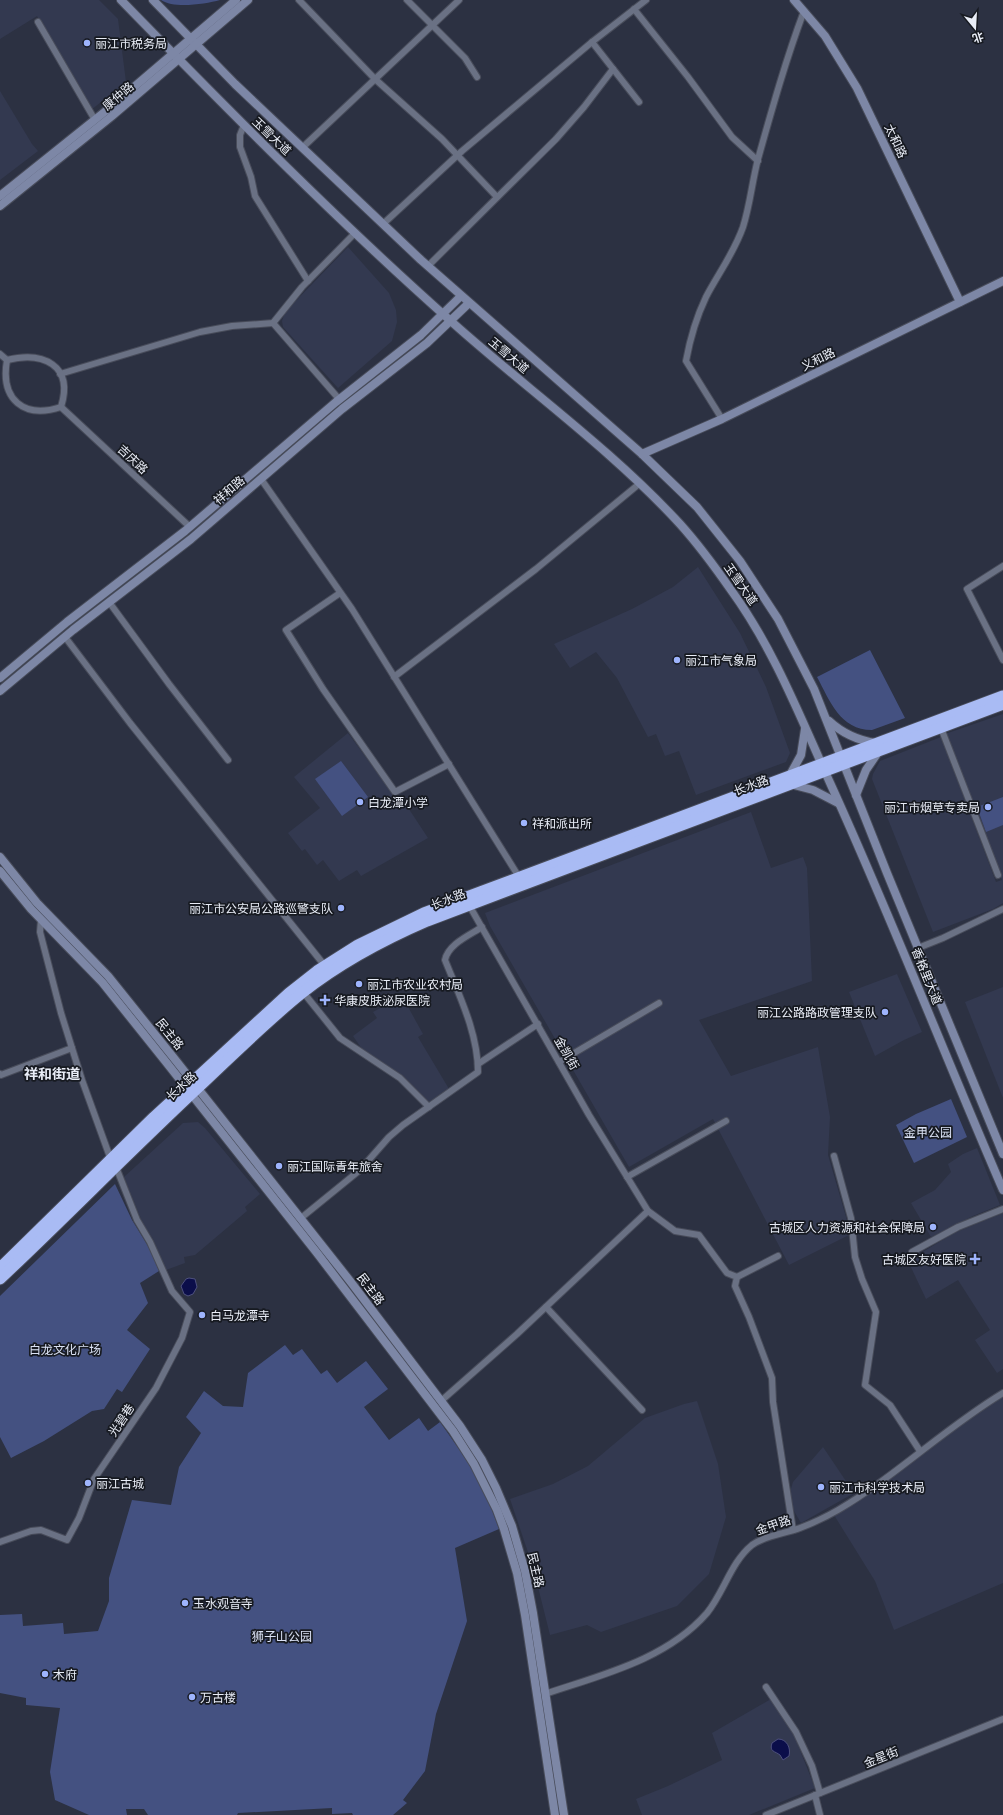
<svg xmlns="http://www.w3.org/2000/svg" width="1003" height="1815" viewBox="0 0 1003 1815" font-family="Manrope,'Noto Sans SC',sans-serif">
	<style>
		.built { fill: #333950 }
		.green { fill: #445181 }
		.water { fill: #0b0e4a; stroke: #4e517e }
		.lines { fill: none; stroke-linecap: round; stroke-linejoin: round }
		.street-casing { stroke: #484c5a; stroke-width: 8 }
		.secondary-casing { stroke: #484c5a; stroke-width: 10 }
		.highway-casing { stroke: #484c5a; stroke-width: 13 }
		.street { stroke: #6a7184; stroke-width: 6 }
		.secondary { stroke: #7d87a6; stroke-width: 8 }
		.highway { stroke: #a9bbf4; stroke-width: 11 }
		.poi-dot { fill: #9eb4fd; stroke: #171a21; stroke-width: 1.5 }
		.labels { text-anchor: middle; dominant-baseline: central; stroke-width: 3.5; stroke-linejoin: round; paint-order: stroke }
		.poi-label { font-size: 12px; fill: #e9edf7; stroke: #171a21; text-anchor: start }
		.street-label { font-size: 12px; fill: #e9edf7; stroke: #171a21 }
		.park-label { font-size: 12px; fill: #dbe2f5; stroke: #171a21 }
		.quarter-label { font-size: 14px; font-weight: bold; fill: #e9edf7; stroke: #171a21 }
	</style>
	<rect width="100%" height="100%" fill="#2c3142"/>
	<g class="built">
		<path d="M0 0H99L118 19 126 82 91 110 37 16 0 39Z"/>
		<path d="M0 91 32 144 38 151 0 180Z"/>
		<path d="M348 247 389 293 396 310 397 322 392 341 338 388 283 327 282 321 285 312Z"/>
		<path d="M698 567 740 633 766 687 790 753 786 762 696 795 679 751 665 756 656 734 648 737 617 678 596 652 570 668 554 644 632 609 673 587Z"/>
		<path d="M1003 714V903L993 909 933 932 872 779 873 774 880 761 941 737 996 882 1002 880 945 734Z"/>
		<path d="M348 733 395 797 399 794 428 838 361 876 357 870 339 881 323 860 317 865 305 849 302 851 288 833 320 808 294 777Z"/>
		<path d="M751 812 771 868 803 857 807 868 812 981 699 1020 731 1076 818 1047 830 1117 828 1155 851 1234 789 1265 713 1119 629 1167 490 926 485 913Z"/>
		<path d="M897 974 922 1032 904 1040 875 1056 849 992Z"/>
		<path d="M1003 987V1098L965 1002Z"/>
		<path d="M402 996 423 1034 418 1037 449 1089 428 1103 364 1052 353 1036 377 1018 373 1012Z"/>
		<path d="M198 1122 205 1128 260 1194 245 1207 247 1211 195 1255 184 1257 185 1263 166 1270 153 1239 143 1224 124 1177 183 1123Z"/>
		<path d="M977 1148 1000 1205 973 1216 931 1237 911 1203 935 1190 951 1172 948 1164 963 1154Z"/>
		<path d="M1003 1213V1369L997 1373 975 1340 990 1330 958 1280 926 1299 908 1261 954 1233Z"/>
		<path d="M1003 1397V1583L894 1630 875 1581 834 1515 961 1425Z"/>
		<path d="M697 1401 718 1464 726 1517 709 1574 677 1606 601 1632 587 1625 550 1635 533 1567 510 1499 553 1484 588 1466 645 1418 684 1404Z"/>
		<path d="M823 1447 854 1493 801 1523 790 1504V1492L793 1482Z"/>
		<path d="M771 1699 794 1735 815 1788 749 1815H642L636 1799 668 1786 722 1760 712 1733Z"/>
	</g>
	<g class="green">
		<path d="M161 0H220C205 4 174 9 161 0Z"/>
		<path d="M870 650 905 718 872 730C840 730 830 701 817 677Z"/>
		<path d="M341 761 368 797 342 816 315 779Z"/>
		<path d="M1003 797V825L986 832 977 807Z"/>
		<path d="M951 1099 967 1137 914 1163 896 1125 916 1114Z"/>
		<path d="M115 1184 132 1220 151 1251 159 1271 140 1283 148 1303 127 1330 150 1349 122 1392 117 1389 104 1409 92 1411 44 1441 11 1458 0 1437V1296Z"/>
		<path d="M285 1345 293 1355 302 1349 321 1374 327 1370 337 1383 366 1361 388 1389 364 1407 389 1440 419 1418 428 1431 440 1422 473 1469 490 1505 499 1529 455 1548 467 1621 436 1714 425 1771 403 1800 407 1803 393 1815H353L352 1813 332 1814V1808L238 1813 237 1815H148L144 1809H126L127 1815H89L55 1800 50 1772 60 1708 26 1705V1698L0 1693V1615L22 1614 23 1626 63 1623 64 1634 98 1631 109 1601V1578L132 1500 171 1505 179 1467 201 1433 186 1417 204 1391 223 1406 243 1407 248 1373Z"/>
	</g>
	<g class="water">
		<path d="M189 1278 195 1279 197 1287 193 1294 188 1296 184 1294 181 1286 186 1279Z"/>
		<path d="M778 1739C787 1739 791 1748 789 1756L783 1760 780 1755C775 1751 769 1752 772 1743Z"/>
	</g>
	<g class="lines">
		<g class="street-casing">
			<g id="street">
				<path d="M299 0 375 79 442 139 497 197"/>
				<path d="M407 0 465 58 477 77"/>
				<path d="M634 9 688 77 732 137 758 161"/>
				<path d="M38 22 95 120"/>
				<path d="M592 42 639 102"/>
				<path d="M244 125 240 135V147L251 177 255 196 308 281"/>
				<path d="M303 147 459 0"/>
				<path d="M383 224 462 151 592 42 646 0"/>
				<path d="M428 266 556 139 584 107 613 69"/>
				<path d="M273 323 339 399"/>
				<path d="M0 354 7 360"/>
				<path d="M7 360C43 351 74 365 61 407"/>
				<path d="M7 360C0 400 24 419 61 407"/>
				<path d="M60 374 200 332 232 326 273 323 302 287 355 233"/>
				<path d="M61 407 190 527"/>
				<path d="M722 419 686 361C690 339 696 318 706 297 718 274 734 253 743 227 750 205 752 182 758 159 772 109 786 59 804 11"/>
				<path d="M261 479 352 609 519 877"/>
				<path d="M1003 566 967 589 1003 660"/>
				<path d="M340 593 286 630 323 689 395 792 449 764"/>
				<path d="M109 602 169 684 228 760"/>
				<path d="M65 637 130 723 325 966"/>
				<path d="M394 677 536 569 639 484"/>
				<path d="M941 728 998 875"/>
				<path d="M469 905 589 1115 648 1211 675 1231 699 1235 727 1273 737 1277 735 1286 749 1317 772 1378 773 1402 793 1530"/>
				<path d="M41 920 40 932 61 1013 82 1080 111 1160"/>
				<path d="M918 948 943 938 1003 909"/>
				<path d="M303 992 340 1038 400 1078 429 1107"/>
				<path d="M559 1062 659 1003"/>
				<path d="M478 1064 538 1024"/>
				<path d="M0 1074 1 1075 72 1048"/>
				<path d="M834 1156 851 1218 855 1257 862 1279 876 1312 865 1385 890 1405 920 1451"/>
				<path d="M627 1177 726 1121"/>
				<path d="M301 1218 360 1170 389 1137 403 1125 478 1072C478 1033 459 995 445 960 448 944 470 935 482 927"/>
				<path d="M912 1252 958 1227 1003 1209"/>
				<path d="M737 1277 778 1256"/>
				<path d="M546 1307 642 1410"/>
				<path d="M441 1401 517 1334 648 1211"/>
				<path d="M0 1542 31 1531 41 1530 67 1540 79 1518 94 1479 156 1388 182 1338 190 1312 172 1291 150 1242 137 1220 116 1167"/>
				<path d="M766 1687 796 1732 812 1766 820 1793"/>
				<path d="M545 1694C601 1675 666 1660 707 1613 724 1592 731 1562 752 1545 766 1535 784 1534 800 1528 813 1523 826 1517 838 1510 896 1476 945 1428 1003 1393"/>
				<path d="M815 1795 820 1815"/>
				<path d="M766 1815 1003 1719"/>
			</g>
		</g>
		<g class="secondary-casing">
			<g id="secondary">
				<path d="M121 0C228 110 337 220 453 323 528 390 611 449 680 524 698 544 715 567 731 590 774 649 801 719 831 785 892 919 945 1056 1003 1190"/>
				<path d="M153 0 235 84 421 260 642 454 697 507 740 561 778 619 814 689 887 873 1003 1154"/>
				<path d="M794 0 825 36 857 88 960 302"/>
				<path d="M0 196 107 110 236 0"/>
				<path d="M0 206 112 116 248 0"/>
				<path d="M642 454 722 419 1003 281"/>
				<path d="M0 678 67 622 185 531 336 402 421 335 461 296"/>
				<path d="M0 691 73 630 191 539 342 409 427 343 469 303"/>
				<path d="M829 721C842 733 857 740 875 743"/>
				<path d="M790 775 801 755 805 729"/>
				<path d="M790 784 813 790 838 803"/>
				<path d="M856 795 866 770 879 751"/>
				<path d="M0 857 37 903 108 976 173 1057 350 1281 460 1426 482 1460 496 1488 512 1526 525 1571 533 1613 564 1815"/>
				<path d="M0 871 31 909 102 982 166 1062 317 1253 453 1431 474 1464 497 1510 504 1529 517 1573 525 1615 555 1815"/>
			</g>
		</g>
		<g class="highway-casing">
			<g id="highway">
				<path d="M0 1268 154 1117 289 993 317 971 358 945 424 913 1003 696"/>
				<path d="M0 1279C68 1215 133 1148 202 1084 235 1053 267 1021 302 993 340 963 383 940 427 921L1003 704"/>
			</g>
		</g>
		<use href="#street" class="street"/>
		<use href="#secondary" class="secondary"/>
		<use href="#highway" class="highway"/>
	</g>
	<g class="poi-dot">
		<circle cx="87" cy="43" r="4"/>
		<circle cx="677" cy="660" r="4"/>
		<circle cx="360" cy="802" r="4"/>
		<circle cx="988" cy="807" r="4"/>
		<circle cx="524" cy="823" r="4"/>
		<circle cx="341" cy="908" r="4"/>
		<circle cx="359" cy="984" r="4"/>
		<path d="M323 994h4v4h4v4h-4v4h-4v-4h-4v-4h4z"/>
		<circle cx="885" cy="1012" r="4"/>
		<circle cx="279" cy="1166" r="4"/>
		<circle cx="933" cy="1227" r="4"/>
		<path d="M973 1253h4v4h4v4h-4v4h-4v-4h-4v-4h4z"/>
		<circle cx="202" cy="1315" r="4"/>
		<circle cx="88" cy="1483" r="4"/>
		<circle cx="821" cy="1487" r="4"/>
		<circle cx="185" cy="1603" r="4"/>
		<circle cx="45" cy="1674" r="4"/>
		<circle cx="192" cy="1697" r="4"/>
	</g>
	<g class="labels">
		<g class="poi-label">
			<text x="95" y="43">丽江市税务局</text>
			<text x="685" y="660">丽江市气象局</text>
			<text x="368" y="802">白龙潭小学</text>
			<text x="980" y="807" text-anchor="end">丽江市烟草专卖局</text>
			<text x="532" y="823">祥和派出所</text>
			<text x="333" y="908" text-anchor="end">丽江市公安局公路巡警支队</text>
			<text x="367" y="984">丽江市农业农村局</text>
			<text x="334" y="1000">华康皮肤泌尿医院</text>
			<text x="877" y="1012" text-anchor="end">丽江公路路政管理支队</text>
			<text x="287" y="1166">丽江国际青年旅舍</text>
			<text x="925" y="1227" text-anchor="end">古城区人力资源和社会保障局</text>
			<text x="966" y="1259" text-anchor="end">古城区友好医院</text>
			<text x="210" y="1315">白马龙潭寺</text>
			<text x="96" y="1483">丽江古城</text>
			<text x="829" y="1487">丽江市科学技术局</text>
			<text x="193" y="1603">玉水观音寺</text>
			<text x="53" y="1674">木府</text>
			<text x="200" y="1697">万古楼</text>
		</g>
		<g class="street-label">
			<text transform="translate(118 96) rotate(-40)">康仲路</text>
			<text transform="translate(272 136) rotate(44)">玉雪大道</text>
			<text transform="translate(896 141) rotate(65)">太和路</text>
			<text transform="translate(509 355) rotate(40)">玉雪大道</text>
			<text transform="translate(818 359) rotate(-26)">义和路</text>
			<text transform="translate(133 459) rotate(43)">吉庆路</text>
			<text transform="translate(229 490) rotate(-41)">祥和路</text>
			<text transform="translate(741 584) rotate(55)">玉雪大道</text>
			<text transform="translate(751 785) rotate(-20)">长水路</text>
			<text transform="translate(448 899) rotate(-21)">长水路</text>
			<text transform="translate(927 976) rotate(68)">香格里大道</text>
			<text transform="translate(170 1034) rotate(51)">民主路</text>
			<text transform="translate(567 1053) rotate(60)">金凯街</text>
			<text transform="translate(181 1086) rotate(-43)">长水路</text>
			<text transform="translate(371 1289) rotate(53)">民主路</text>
			<text transform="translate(121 1420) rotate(-56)">光碧巷</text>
			<text transform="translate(773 1525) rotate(-19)">金甲路</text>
			<text transform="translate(536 1570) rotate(77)">民主路</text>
			<text transform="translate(881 1757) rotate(-22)">金星街</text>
		</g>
		<g class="park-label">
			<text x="928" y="1132">金甲公园</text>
			<text x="65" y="1349">白龙文化广场</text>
			<text x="282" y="1636">狮子山公园</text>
		</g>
		<g class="quarter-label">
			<text x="52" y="1073">祥和街道</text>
		</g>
	</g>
	<g transform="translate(975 28) rotate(162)" stroke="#171a21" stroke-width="3" paint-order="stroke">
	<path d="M0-3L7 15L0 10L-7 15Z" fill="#e9edf7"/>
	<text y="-6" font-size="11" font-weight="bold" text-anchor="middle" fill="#e9edf7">北</text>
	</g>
</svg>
